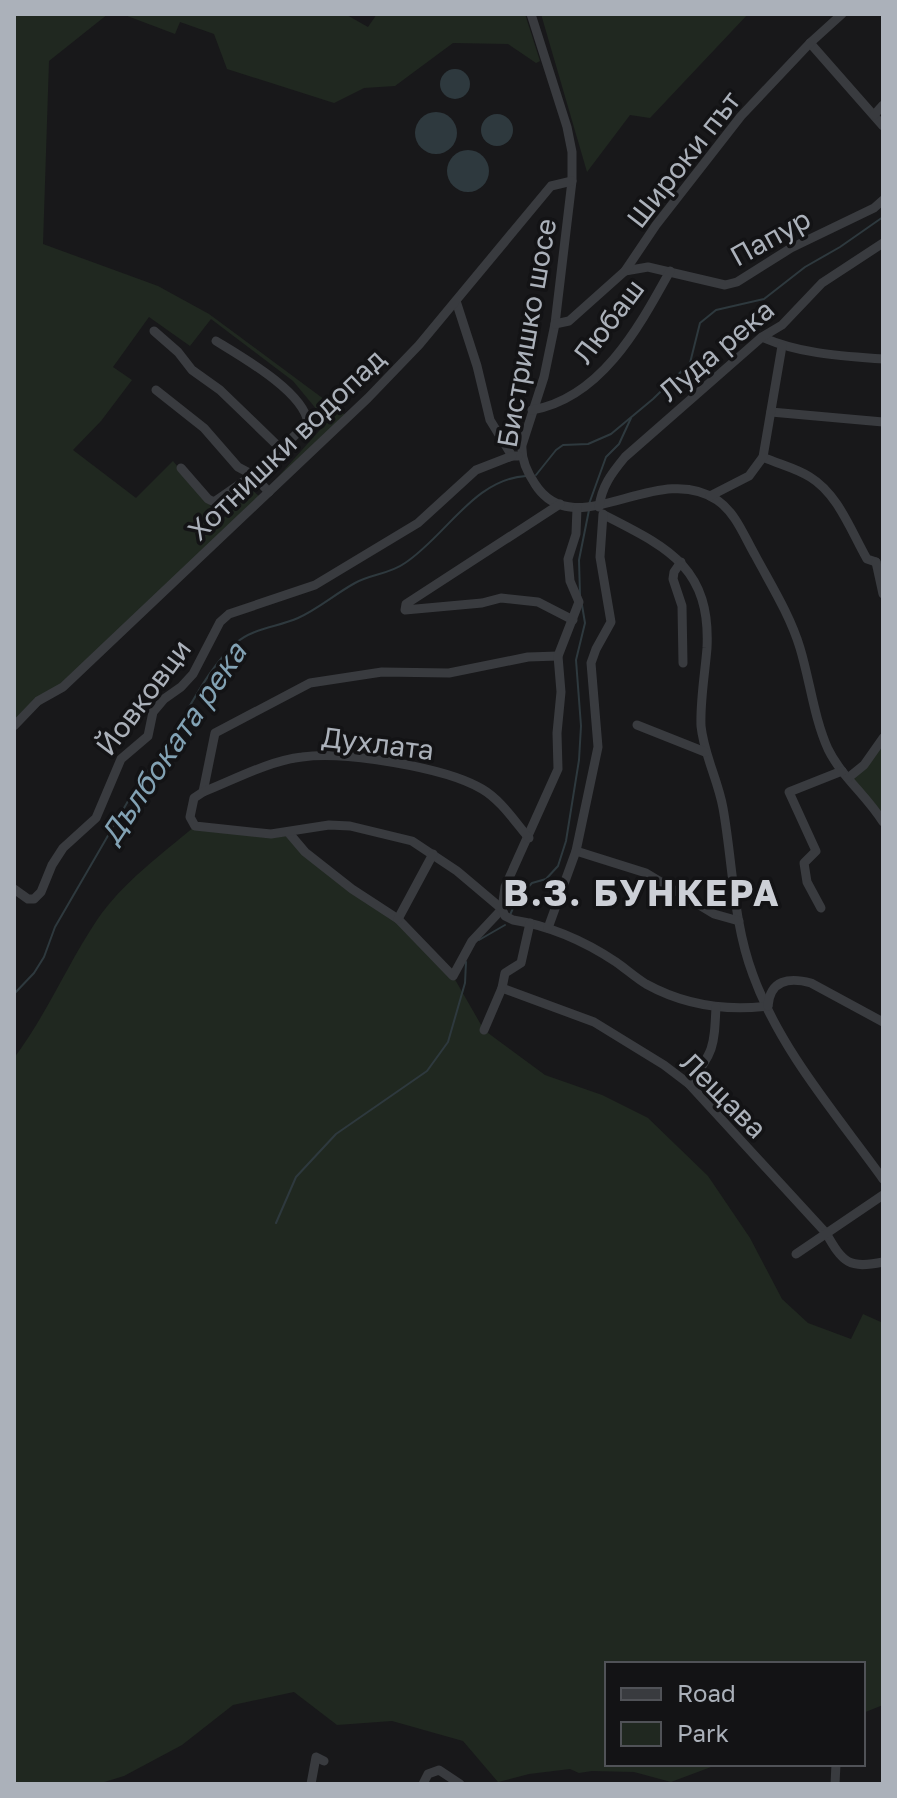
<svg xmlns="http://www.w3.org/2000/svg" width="897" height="1798" viewBox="0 0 897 1798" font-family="'Golos Text',sans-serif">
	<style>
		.green { fill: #202820; fill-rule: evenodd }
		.water { fill: #2e393e }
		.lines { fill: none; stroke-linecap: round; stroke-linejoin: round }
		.stream { stroke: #2e393e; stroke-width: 2 }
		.minor { stroke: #393b3f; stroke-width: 9 }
		.labels { text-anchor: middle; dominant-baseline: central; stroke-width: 7; stroke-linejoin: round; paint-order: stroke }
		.street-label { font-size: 28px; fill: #abb1ba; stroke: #131315 }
		.water-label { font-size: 30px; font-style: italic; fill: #82a2b4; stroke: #131315 }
		.district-label { font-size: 36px; font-weight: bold; letter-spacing: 2px; fill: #cccfd6; stroke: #131315 }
	</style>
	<rect width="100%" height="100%" fill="#18181a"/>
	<g class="green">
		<path d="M14 14H108L49 61 43 244 158 286 209 314 348 417 63 687 14 726ZM149 317 190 346 211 319 293 381 327 422 260 497 253 491 225 517 212 508 173 461 136 498 73 450 101 421 132 380 113 367Z"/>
		<path d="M122 14H345L368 27 377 14H525L540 61 536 63 508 44 453 43 395 86 364 88 334 103 227 69 214 34 180 22 175 34Z"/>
		<path d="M541 14H748L650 118 630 115 587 172Z"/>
		<path d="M883 738V822L848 778Z"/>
		<path d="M195 826 288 832 305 852 398 919 453 976 484 1030 545 1075 602 1095 648 1118 708 1176 750 1238 782 1299 808 1323 851 1339 863 1314 883 1323V1705L863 1713V1664H607V1764H719L671 1782 634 1772 592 1771 579 1773 570 1769 529 1774 498 1782 463 1741 392 1721 337 1725 294 1692 233 1705 182 1745 124 1776 98 1784H14V1058C47 1014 67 965 97 920 123 882 161 855 195 826Z"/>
	</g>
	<g class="water">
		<circle cx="455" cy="84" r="15"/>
		<circle cx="436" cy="133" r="21"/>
		<circle cx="497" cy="130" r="16"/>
		<circle cx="468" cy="171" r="21"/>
	</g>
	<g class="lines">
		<g class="stream">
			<path d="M536 475 556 450 563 445 588 444 611 434 653 399 690 363 700 323 716 310 764 299 805 267 840 247 883 217"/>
			<path d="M589 504 606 457 619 444 631 418"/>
			<path d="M580 595 579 560 589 510"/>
			<path d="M510 915 517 899 532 883 546 879 558 866 566 841 579 760 581 726 576 660 585 623 582 605"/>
			<path d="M479 940 505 925"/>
			<path d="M14 994 34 973 44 957 55 927 142 777C179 738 197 678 236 643 253 628 278 627 298 618 318 609 335 594 355 583 371 574 390 574 405 563 446 536 474 479 526 476"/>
			<path d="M276 1223 296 1177 336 1134 427 1071 448 1042 465 983 466 962"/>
		</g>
		<g class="minor">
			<path d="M531 14 567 127 572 152V181L555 324 544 377 522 445C521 459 527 472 535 484 575 547 657 459 717 500 736 513 744 536 755 555 771 585 790 615 800 648 810 681 814 718 828 749 841 776 867 796 883 822"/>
			<path d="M810 43 883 126"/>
			<path d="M874 115 883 105"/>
			<path d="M625 271 648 267 725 285 737 282 791 248 874 208 883 200"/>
			<path d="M456 301 477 366 490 420 512 456H518"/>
			<path d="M555 324 569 321 625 271 656 225 741 116 810 43 842 14"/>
			<path d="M154 331 178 352 192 370 220 390 281 449"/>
			<path d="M762 337C800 354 842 356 883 359"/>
			<path d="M156 390 204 428 238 467 253 475 269 492"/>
			<path d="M532 410C601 398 639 327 670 271"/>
			<path d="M771 412 883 422"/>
			<path d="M763 457C778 464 796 468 810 477 838 494 851 531 867 559L876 562"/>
			<path d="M181 468 208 499 214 502 253 475 308 423C304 392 242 357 216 341"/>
			<path d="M710 496 749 476 763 457 782 346"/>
			<path d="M560 504 406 604 405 610 482 603 501 598 538 602 573 620"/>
			<path d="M599 507C602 486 611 474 625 457L762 337 782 325 822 283 883 243"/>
			<path d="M604 515C666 547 711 566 707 648 705 673 700 701 701 726 704 755 718 780 723 808 733 864 733 922 753 975 780 1050 837 1115 883 1179"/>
			<path d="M681 562 674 572 673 579 682 606 683 663"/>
			<path d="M876 562 883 594"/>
			<path d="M637 725 705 752"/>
			<path d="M14 726 38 701 63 687 368 398 419 345 551 186 572 181"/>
			<path d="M848 778 864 765 883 738"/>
			<path d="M203 792 215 733 310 683 382 672 449 673 528 657 558 656"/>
			<path d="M288 832 305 852 352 889 398 919 453 976 472 941 502 909 505 887 558 769 557 733 561 692 558 656 579 602 570 581 568 559 576 534 577 508"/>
			<path d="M529 838C515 822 501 800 482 789 445 767 344 751 302 757 268 761 234 780 203 792L194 798 190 817 195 826 271 834 329 825 350 826 412 841 457 871 502 909 505 916 513 920C551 926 583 940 616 962 626 969 636 978 646 984 684 1005 726 1011 768 1006"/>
			<path d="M576 851 646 873 714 914 739 921"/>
			<path d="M14 889 28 899H34L41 892 52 865 63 848 96 818 121 759 148 736 153 712 164 699 181 687 193 674 220 622 229 614 315 585 418 523 476 470 512 456"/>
			<path d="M821 908 807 882 804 863 816 851 789 792 842 771"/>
			<path d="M398 919 433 854"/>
			<path d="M548 928 576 851 598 747 591 663 596 649 611 622 600 557 603 514"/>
			<path d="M502 988 594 1022 664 1065 689 1084 826 1233C843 1263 849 1269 883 1262"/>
			<path d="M768 1006C770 980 789 977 811 983L883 1022"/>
			<path d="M484 1030 502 988 505 973 521 963 530 923"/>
			<path d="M689 1084C714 1051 714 1048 716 1007"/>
			<path d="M796 1254 883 1195"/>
			<path d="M311 1784 316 1757 324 1761"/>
			<path d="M423 1784 428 1774 439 1770 460 1784"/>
			<path d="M835 1784 836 1764"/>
		</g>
	</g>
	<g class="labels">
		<g class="street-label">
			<text transform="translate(683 159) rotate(-52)">Широки път</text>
			<text transform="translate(770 237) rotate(-29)">Папур</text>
			<text transform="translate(608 321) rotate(-53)">Любаш</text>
			<text transform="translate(526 333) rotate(-80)">Бистришко шосе</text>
			<text transform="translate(716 350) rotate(-40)">Луда река</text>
			<text transform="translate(286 444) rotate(-44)">Хотнишки водопад</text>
			<text transform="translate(143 697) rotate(-53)">Йовковци</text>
			<text transform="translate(378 743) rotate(7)">Духлата</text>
			<text transform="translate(724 1095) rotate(45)">Лещава</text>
		</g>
		<g class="water-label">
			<text transform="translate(173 743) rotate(-56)">Дълбоката река</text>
		</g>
		<g class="district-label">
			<text x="642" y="892">В.З. БУНКЕРА</text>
		</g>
	</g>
	<rect width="897" height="1798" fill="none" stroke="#abb1ba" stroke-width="32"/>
	<rect x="605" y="1662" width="260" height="104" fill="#131315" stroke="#505257" stroke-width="2"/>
	<rect x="621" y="1688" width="40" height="12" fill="#393b3f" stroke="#505257" stroke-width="2"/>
	<text x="677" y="1702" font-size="24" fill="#abb1ba">Road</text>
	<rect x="621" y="1722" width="40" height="24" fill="#202820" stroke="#505257" stroke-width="2"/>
	<text x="677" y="1742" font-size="24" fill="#abb1ba">Park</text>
</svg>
